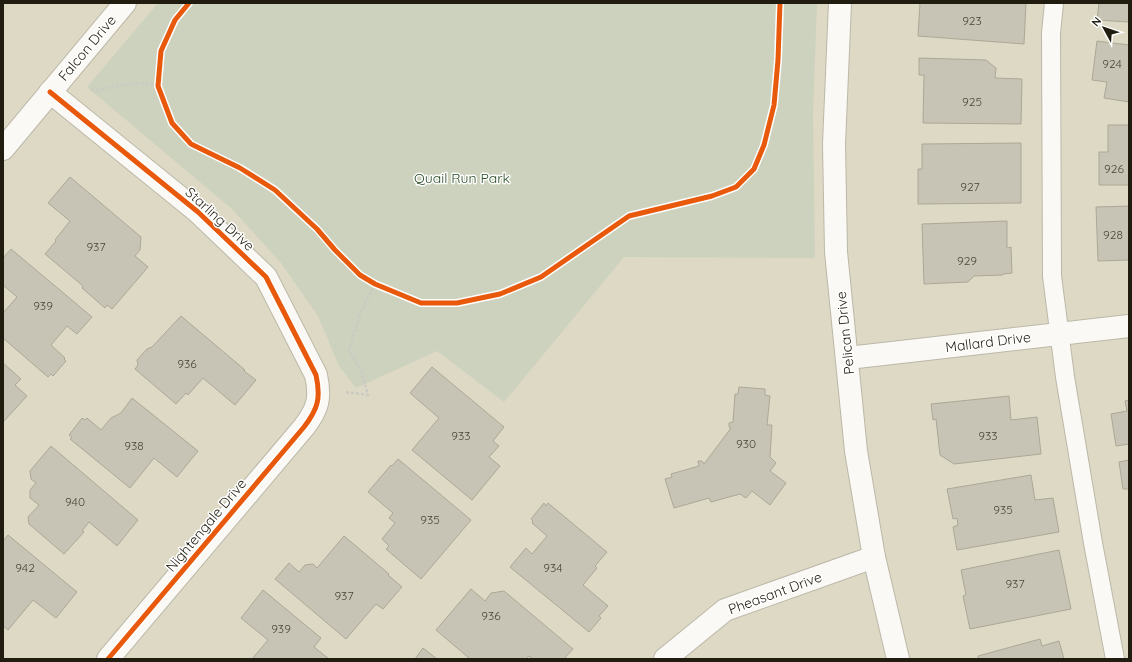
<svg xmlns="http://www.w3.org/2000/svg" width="1132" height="662" viewBox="0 0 1132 662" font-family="Quicksand,sans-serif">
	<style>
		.green { fill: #ccd2bd }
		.building { fill: #c8c4b5; stroke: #aba897 }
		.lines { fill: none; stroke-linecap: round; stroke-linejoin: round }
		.service-casing { stroke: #bcb8a8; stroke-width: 20 }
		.minor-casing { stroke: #bcb8a8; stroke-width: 24 }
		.path { stroke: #cbcac3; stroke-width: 2.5; stroke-dasharray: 3 2; stroke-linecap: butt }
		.service { stroke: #faf9f6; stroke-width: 18 }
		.minor { stroke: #faf9f6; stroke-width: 22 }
		.cycleway-casing { stroke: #fff; stroke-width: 8 }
		.cycleway { stroke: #e8590c; stroke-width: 5 }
		.labels { text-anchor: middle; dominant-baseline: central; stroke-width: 3; stroke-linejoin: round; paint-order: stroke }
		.number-label { font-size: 12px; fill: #4b4739 }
		.street-label { font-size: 14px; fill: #201c0f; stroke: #fff }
		.park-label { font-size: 14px; fill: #294b25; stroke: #fff }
	</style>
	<rect width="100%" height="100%" fill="#ded9c4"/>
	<path class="green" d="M158 3H817L813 113 815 258 624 257 504 402 437 351 356 388 339 366 318 316 281 263 233 210 87 87Z"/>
	<g class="building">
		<path d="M920 3H1026L1024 44 918 36Z"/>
		<path d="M1099 3H1129V22L1097 20Z"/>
		<path d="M1097 41 1129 45V102L1104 98 1107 82 1092 80Z"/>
		<path d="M919 58 986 60 996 68 995 78 1022 79 1021 124 923 123 924 75H919Z"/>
		<path d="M1108 125H1129V185H1099V152H1108Z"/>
		<path d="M1021 143V203L918 204V169H922V144Z"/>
		<path d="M70 177 141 237 140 250 135 256 148 267 112 309 107 305 105 308 82 288 83 286 45 254 56 241 55 240 70 221 48 203Z"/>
		<path d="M1129 206V260L1098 261 1096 207Z"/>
		<path d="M1007 221V248L1011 247 1012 273 1003 274V275L974 276 968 282 924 284 922 224Z"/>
		<path d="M11 249 92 317 77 334 67 326 51 345 65 358 64 359 66 361 53 376 51 374 48 377 3 338V313L17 297 3 285V258Z"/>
		<path d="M181 316 245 370 244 371 256 380 235 405 203 378 188 395 186 393 176 404 135 369 138 365 137 360 147 349 152 347Z"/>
		<path d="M3 363 21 379 15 385 27 396 3 422Z"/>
		<path d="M432 367 504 427 493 441 499 446 489 457 500 466 472 500 412 450 439 418 410 393Z"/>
		<path d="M739 387 765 389V395L770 396 767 425H772L770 457 776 463 770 471 786 483 770 505 752 491 746 498 740 494 711 502 709 498 674 508 665 479 672 477 671 474 699 466 698 461H702L704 464 731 428 729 427V423L733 422 735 394H738Z"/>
		<path d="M1009 396 1011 420 1037 417 1041 454 954 464 940 455 936 419 933 420 931 404Z"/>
		<path d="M132 398 198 451 177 477 154 458 130 488 70 439 72 437 69 435 82 418 85 420 87 418 101 430 111 418 121 413Z"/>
		<path d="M1129 400V444L1116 446 1111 414 1127 411 1125 401Z"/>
		<path d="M51 446 138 520 117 546 89 522 82 531 84 532 64 554 29 524 28 517 39 505 30 498V490L36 483 31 479 30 471Z"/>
		<path d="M398 459 471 520 421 579 386 549 389 546 382 539 395 523 389 518 393 513 368 492 391 465 392 466Z"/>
		<path d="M1129 460V489H1123L1119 462Z"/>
		<path d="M1031 475 1035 500 1053 498 1059 532 957 550 953 527 958 525 957 518 953 519 947 489Z"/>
		<path d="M544 503 546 506 548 503 607 552 595 566 597 568 583 585 608 606 599 616 601 618 589 632 510 567 526 548 532 554 547 536 532 523 533 521 531 519Z"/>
		<path d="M8 535 77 592 56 618 33 600 8 630 3 626V541Z"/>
		<path d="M344 536 389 574 388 575 402 587 383 609 376 604 346 639 275 579 289 563 299 572 305 565 313 564 317 568Z"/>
		<path d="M1059 550 1071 609 970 629 963 596 966 595 961 570Z"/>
		<path d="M471 589 485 601 491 593 504 591 573 649 564 659H533L529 656 526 659H470L436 630Z"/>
		<path d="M263 590 321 638 314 647 329 659H252L268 640 241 618Z"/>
		<path d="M1040 639 1042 646 1059 641 1064 659H978V656Z"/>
		<path d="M423 648 437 659H415Z"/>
	</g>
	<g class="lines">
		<g class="service-casing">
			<path id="service" d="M1054 3 1051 33 1052 276 1065 377 1093 543 1115 659"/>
		</g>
		<g class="minor-casing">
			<g id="minor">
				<path d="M840 3 834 144 836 252 856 451 874 557 898 659"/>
				<path d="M50 92 198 212 266 277 316 375C321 398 318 409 304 427L108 659"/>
				<path d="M3 149 125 3"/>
				<path d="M848 358 1129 326"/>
				<path d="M665 659 725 610 874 557"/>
			</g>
		</g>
		<g class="path">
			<path d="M91 90C111 89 138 79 158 86"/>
			<path d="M346 392 368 395 361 371 349 350 360 314 375 284"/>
		</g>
		<use href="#service" class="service"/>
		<use href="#minor" class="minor"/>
		<g class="cycleway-casing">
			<g id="cycleway">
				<path d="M189 3 175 20 161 51 158 86 172 123 191 144 240 168 275 190 317 229 335 250 360 275 375 284 421 303H457L500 294 541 277 629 216 712 196 736 187 754 169 764 145 774 105 778 60 780 3"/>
				<path d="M50 92 198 212 266 277 316 375C321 398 318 409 304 427L108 659"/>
			</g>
		</g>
		<use href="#cycleway" class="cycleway"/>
	</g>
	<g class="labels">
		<g class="number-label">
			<text x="972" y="20">923</text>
			<text x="1112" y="63">924</text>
			<text x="972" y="101">925</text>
			<text x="1114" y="168">926</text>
			<text x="970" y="186">927</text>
			<text x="1113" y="234">928</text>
			<text x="96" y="246">937</text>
			<text x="967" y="260">929</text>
			<text x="43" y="305">939</text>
			<text x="187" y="363">936</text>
			<text x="461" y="435">933</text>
			<text x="988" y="435">933</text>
			<text x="746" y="443">930</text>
			<text x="134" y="445">938</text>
			<text x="75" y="501">940</text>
			<text x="1003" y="509">935</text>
			<text x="430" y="519">935</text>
			<text x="25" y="567">942</text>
			<text x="553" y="567">934</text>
			<text x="1015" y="583">937</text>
			<text x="344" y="595">937</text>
			<text x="491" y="615">936</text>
			<text x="281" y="628">939</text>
		</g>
		<g class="street-label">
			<text transform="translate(87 48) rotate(-50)">Falcon Drive</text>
			<text transform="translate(220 219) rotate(42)">Starling Drive</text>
			<text transform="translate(845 333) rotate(-96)">Pelican Drive</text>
			<text transform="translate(988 342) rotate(-7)">Mallard Drive</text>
			<text transform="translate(206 525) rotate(-50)">Nightengale Drive</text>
			<text transform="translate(775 593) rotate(-20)">Pheasant Drive</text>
		</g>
		<g class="park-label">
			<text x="462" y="178">Quail Run Park</text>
		</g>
	</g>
	<rect width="1132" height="662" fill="none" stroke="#201c0f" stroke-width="8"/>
	<g transform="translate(1104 28) rotate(310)" stroke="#ffffff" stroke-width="3" paint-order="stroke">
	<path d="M0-3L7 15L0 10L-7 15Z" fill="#201c0f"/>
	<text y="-6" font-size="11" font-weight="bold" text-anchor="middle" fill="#201c0f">N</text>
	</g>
</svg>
